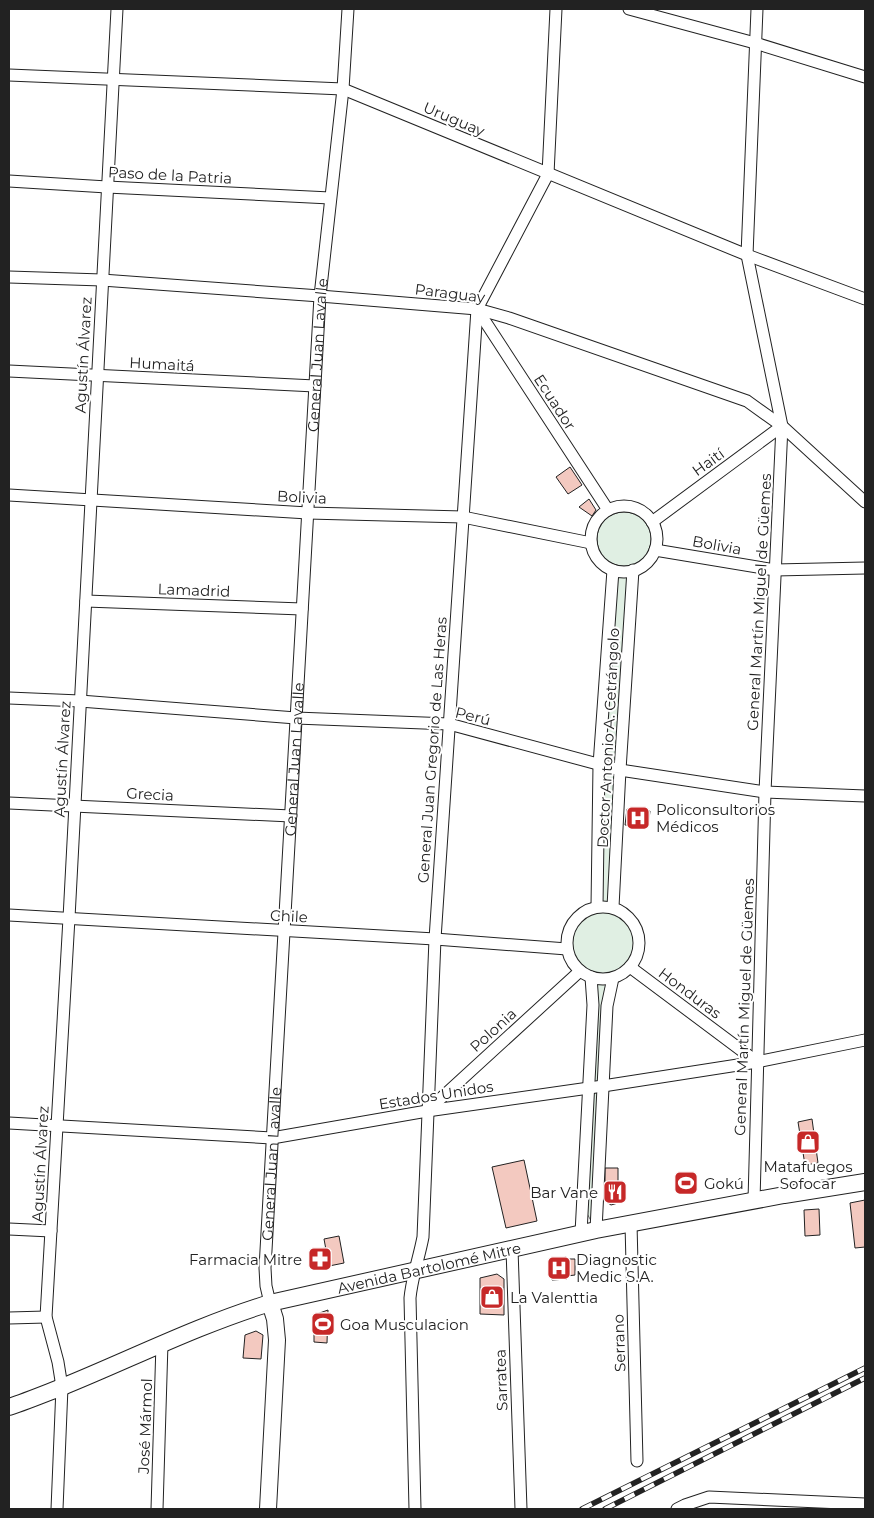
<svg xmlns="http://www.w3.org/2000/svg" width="874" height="1518" viewBox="0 0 874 1518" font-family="Montserrat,sans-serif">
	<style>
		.green { fill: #e0efe3; stroke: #6f6f6f }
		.building { fill: #f3c9c0; stroke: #222 }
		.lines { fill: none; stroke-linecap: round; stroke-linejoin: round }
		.street-casing { stroke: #222; stroke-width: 13 }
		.secondary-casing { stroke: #222; stroke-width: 18 }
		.street { stroke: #fff; stroke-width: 11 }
		.secondary { stroke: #fff; stroke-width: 16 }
		.rail-casing { stroke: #222; stroke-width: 5.5 }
		.rail { stroke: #fff; stroke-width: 4; stroke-dasharray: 11; stroke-linecap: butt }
		.labels { text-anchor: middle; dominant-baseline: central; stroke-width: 4; stroke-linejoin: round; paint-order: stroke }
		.street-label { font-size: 15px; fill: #222; stroke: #fff }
		.poi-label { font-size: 15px; fill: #222; stroke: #fff; text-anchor: start }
	</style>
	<rect width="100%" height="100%" fill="#fff"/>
	<g class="green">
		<circle cx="624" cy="539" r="27"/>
		<path d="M613 570H633L613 907 597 906Z"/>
		<circle cx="603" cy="942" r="32"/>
		<path d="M591 977 601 979 613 978 596 1230 584 1208Z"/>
	</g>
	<g class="building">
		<path d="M570 467 582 485 568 494 556 477Z"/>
		<path d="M589 499 596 510 592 516 579 507Z"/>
		<path d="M627 809 650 811 648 827 625 825Z"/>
		<path d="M812 1119 818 1163 805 1165 798 1122Z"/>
		<path d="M524 1160 537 1221 506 1228 492 1167Z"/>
		<path d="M605 1168H618V1184L624 1183 625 1201 611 1205 605 1201Z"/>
		<path d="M865 1200V1247L855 1248 850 1203Z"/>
		<path d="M819 1209 820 1235 805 1236 804 1210Z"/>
		<path d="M339 1236 344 1263 329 1266 324 1239Z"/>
		<path d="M325 1248 329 1266 314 1270 310 1251Z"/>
		<path d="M566 1257 567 1279 552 1280V1261Z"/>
		<path d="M566 1259H575V1275L567 1276Z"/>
		<path d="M497 1274 504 1279V1315L480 1314V1278Z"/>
		<path d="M328 1310 327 1343 314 1342V1315Z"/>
		<path d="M256 1331 263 1335 261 1359 243 1358 245 1335Z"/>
	</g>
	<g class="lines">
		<g class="street-casing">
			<g id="street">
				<path d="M629 9 755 43 865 77"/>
				<path d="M9 75 343 89 747 255 865 299"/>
				<path d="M9 181 107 187 330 198"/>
				<path d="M9 277 102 280 320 296 477 309 509 318 747 401 782 426 865 502"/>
				<path d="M477 309 608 510"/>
				<path d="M9 371 315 386"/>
				<path d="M9 495 308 513 463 517 591 543"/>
				<circle cx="624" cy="539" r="33"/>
				<path d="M652 522 782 426"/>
				<path d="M655 550 775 570 865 568"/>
				<path d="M86 601 302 609"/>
				<path d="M9 698 80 701 296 718 449 724 620 770 765 792 865 796"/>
				<path d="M9 803 291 816"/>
				<path d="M597 906 599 765 613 570"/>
				<circle cx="603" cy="943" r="36"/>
				<path d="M613 907 620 770 633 570"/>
				<path d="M9 915 435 939 567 949"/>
				<path d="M630 967 757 1062"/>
				<path d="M427 1111 580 971"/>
				<path d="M9 1123 272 1138 427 1111 603 1086 757 1062 865 1040"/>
				<path d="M754 1201 765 792 782 426 747 255 757 9"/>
				<path d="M631 1224 637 1461"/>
				<path d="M9 1229 51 1231"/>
				<path d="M596 1230 607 1006 613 978"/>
				<path d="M581 1233 593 1005 591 977"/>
				<path d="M512 1249 521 1509"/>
				<path id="s1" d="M270 1303 266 1286 265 1268 320 296 343 89 348 9"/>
				<path d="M9 1318 46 1317"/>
				<path d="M57 1509 62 1387 58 1362 46 1317 69 918 117 9"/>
				<path d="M157 1509 162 1343"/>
				<path d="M415 1509 410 1298C412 1277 419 1258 423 1237L435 939 477 309 548 174 556 9"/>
				<path d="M677 1509 685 1505 709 1497 865 1504"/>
			</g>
		</g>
		<g class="secondary-casing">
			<g id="secondary">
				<path id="s2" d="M9 1407C27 1401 44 1394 62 1387 131 1359 198 1325 270 1303L596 1230 784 1195 865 1182"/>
				<path d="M268 1509 277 1340 275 1319 270 1303"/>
			</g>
		</g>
		<use href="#street" class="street"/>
		<use href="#secondary" class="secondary"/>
		<g class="rail-casing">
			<g id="rail">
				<path d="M582 1509 865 1368"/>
				<path d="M605 1509 865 1378"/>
			</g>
		</g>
		<use href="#rail" class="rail"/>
	</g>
	<defs>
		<g id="hospital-square" transform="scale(1.25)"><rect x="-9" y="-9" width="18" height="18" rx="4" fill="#c62828" stroke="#fff"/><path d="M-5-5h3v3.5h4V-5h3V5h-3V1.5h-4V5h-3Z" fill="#fff"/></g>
		<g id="shop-square" transform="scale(1.25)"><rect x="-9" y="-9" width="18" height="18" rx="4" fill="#c62828" stroke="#fff"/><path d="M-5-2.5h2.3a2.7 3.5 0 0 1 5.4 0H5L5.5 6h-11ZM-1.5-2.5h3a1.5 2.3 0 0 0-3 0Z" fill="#fff"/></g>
		<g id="stadium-square" transform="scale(1.25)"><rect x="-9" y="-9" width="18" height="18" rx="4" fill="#c62828" stroke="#fff"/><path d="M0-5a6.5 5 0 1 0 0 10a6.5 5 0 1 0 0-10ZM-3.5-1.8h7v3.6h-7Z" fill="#fff"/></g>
		<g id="restaurant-square" transform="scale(1.25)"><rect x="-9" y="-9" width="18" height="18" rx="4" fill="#c62828" stroke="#fff"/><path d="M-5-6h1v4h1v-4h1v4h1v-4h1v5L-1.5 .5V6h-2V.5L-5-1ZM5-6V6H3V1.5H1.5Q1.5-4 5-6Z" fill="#fff"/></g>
		<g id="pharmacy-square" transform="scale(1.25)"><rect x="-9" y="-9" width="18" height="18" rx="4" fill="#c62828" stroke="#fff"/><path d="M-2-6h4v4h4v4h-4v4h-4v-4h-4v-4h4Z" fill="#fff"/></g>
	</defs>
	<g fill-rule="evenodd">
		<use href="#hospital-square" x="638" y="818"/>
		<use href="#shop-square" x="808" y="1142"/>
		<use href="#stadium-square" x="686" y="1183"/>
		<use href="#restaurant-square" x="615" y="1192"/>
		<use href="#pharmacy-square" x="320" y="1259"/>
		<use href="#hospital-square" x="559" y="1268"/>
		<use href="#shop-square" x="492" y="1297"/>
		<use href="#stadium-square" x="323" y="1324"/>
	</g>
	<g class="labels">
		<g class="street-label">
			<text transform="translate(454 119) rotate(23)">Uruguay</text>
			<text transform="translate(170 175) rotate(3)">Paso de la Patria</text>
			<text transform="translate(450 293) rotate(7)">Paraguay</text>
			<text transform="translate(83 355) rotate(-87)">Agustín Álvarez</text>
			<text stroke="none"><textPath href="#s1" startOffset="950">General Juan Lavalle</textPath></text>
			<text transform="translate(162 364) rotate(3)">Humaitá</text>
			<text transform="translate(555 402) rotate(57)">Ecuador</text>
			<text transform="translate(708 462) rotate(-36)">Haití</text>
			<text transform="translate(302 497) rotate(3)">Bolivia</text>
			<text transform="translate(717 545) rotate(10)">Bolivia</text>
			<text transform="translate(194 590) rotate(2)">Lamadrid</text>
			<text transform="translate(759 602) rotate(-87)">General Martín Miguel de Güemes</text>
			<text transform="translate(473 716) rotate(14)">Perú</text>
			<text transform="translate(608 738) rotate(-87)">Doctor Antonio A. Cetrángolo</text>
			<text transform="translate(432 750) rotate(-86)">General Juan Gregorio de Las Heras</text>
			<text transform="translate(62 759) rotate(-87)">Agustín Álvarez</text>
			<text stroke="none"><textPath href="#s1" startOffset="545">General Juan Lavalle</textPath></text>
			<text transform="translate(150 794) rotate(3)">Grecia</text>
			<text transform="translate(289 916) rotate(3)">Chile</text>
			<text transform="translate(690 993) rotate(37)">Honduras</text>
			<text transform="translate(744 1007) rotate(-88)">General Martín Miguel de Güemes</text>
			<text transform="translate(493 1030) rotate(-42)">Polonia</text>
			<text transform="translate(436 1095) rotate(-9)">Estados Unidos</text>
			<text stroke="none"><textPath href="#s1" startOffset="140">General Juan Lavalle</textPath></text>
			<text transform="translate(40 1164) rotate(-87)">Agustín Álvarez</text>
			<text stroke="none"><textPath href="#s2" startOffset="444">Avenida Bartolomé Mitre</textPath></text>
			<text transform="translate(619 1343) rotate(-92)">Serrano</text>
			<text transform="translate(501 1380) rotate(-92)">Sarratea</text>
			<text transform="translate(145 1426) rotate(-88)">José Mármol</text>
		</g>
		<g class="poi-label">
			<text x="656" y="809">Policonsultorios<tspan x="656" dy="17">Médicos</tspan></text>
			<text x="808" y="1166" text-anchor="middle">Matafuegos<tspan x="808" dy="17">Sofocar</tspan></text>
			<text x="704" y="1183">Gokú</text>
			<text x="598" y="1192" text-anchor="end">Bar Vane</text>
			<text x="302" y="1259" text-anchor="end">Farmacia Mitre</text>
			<text x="576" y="1259">Diagnostic<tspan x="576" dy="17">Medic S.A.</tspan></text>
			<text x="510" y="1297">La Valenttia</text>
			<text x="340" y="1324">Goa Musculacion</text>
		</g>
	</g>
	<rect width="874" height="1518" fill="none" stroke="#222222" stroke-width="20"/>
</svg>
